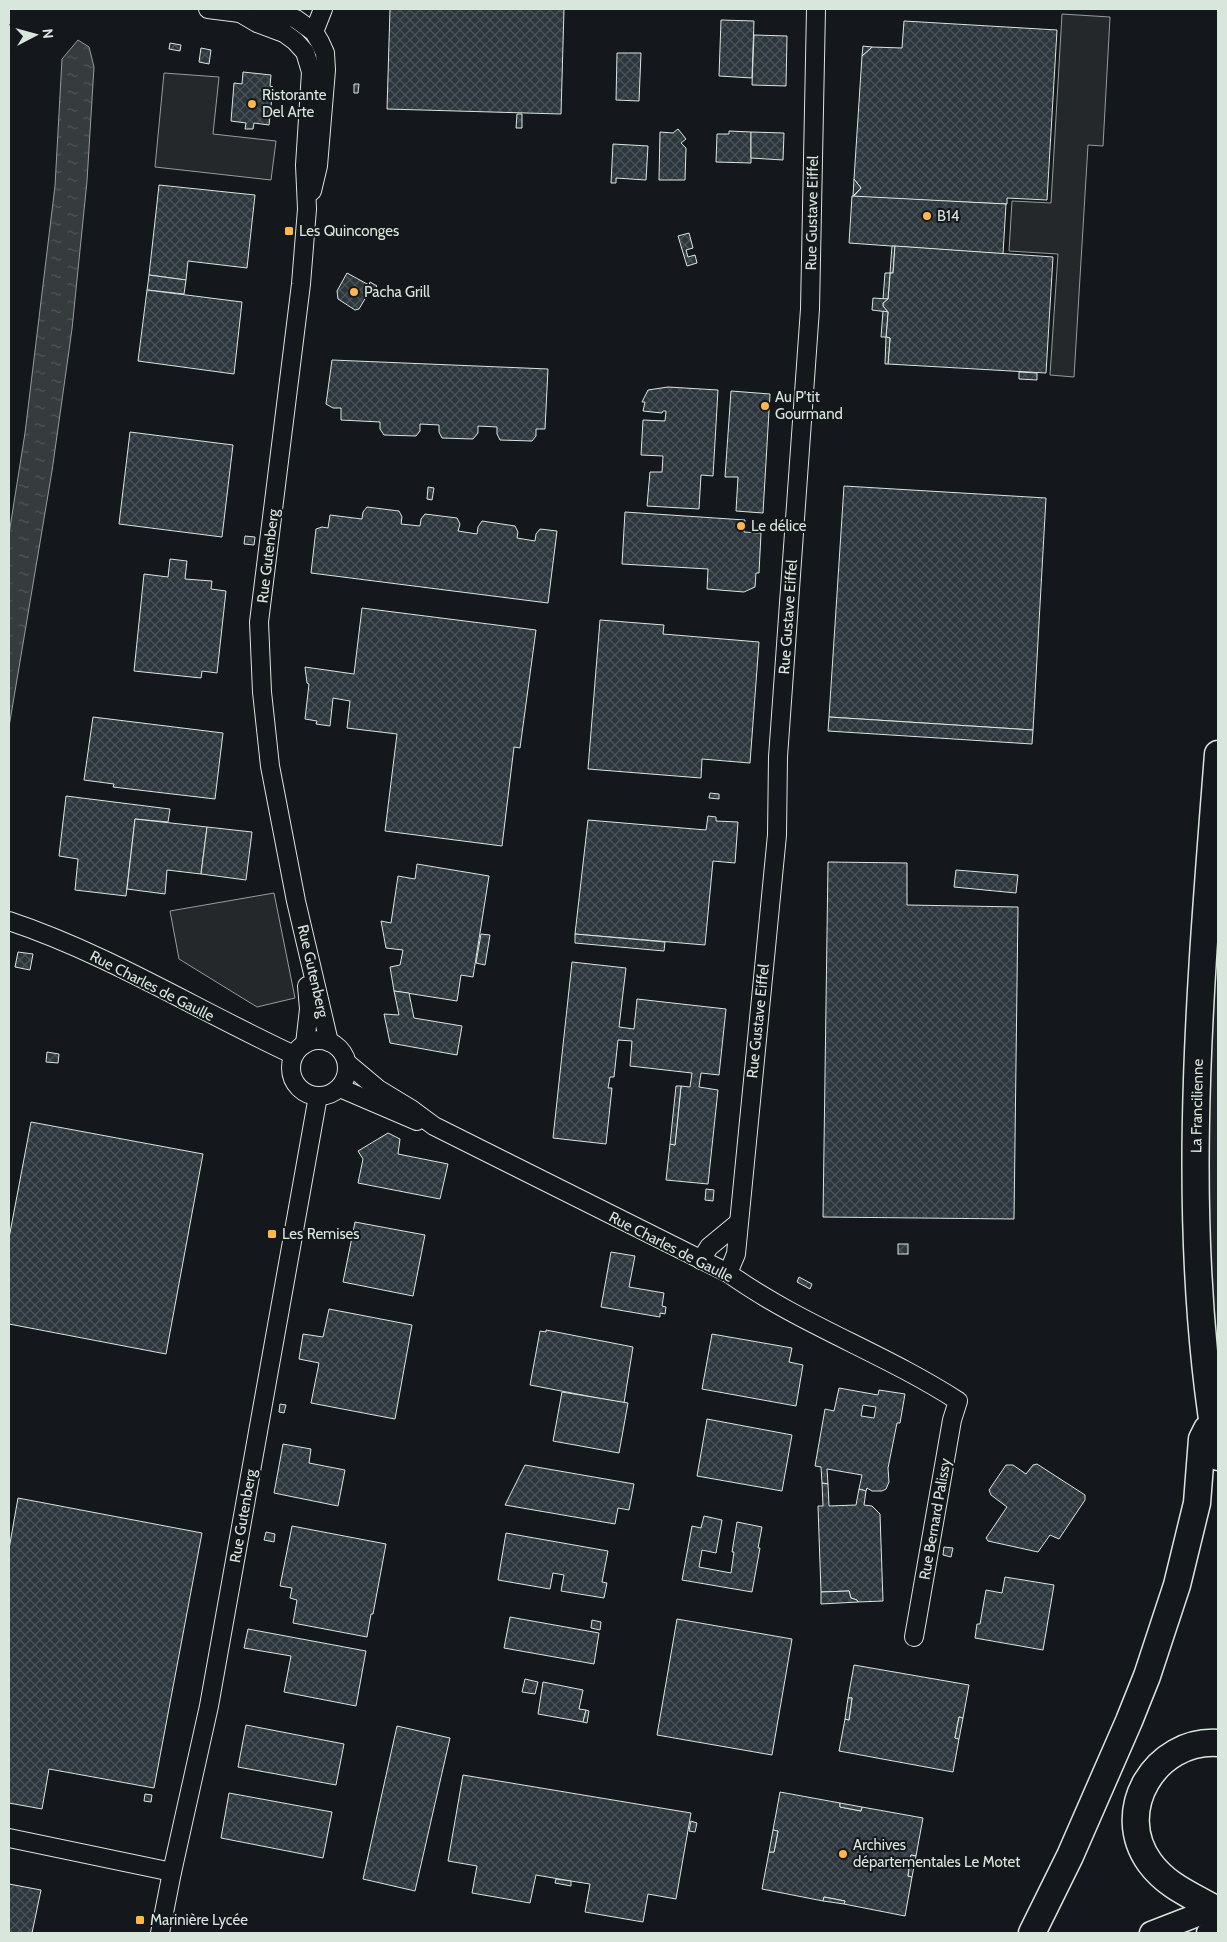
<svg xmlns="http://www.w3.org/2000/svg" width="1227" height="1942" viewBox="0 0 1227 1942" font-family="Cabin,sans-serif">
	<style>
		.grass { fill: #202428; stroke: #939e99 }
		.parking { fill: #24282b; stroke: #939e99 }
		.water { fill: url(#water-ripples); stroke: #939e99 }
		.building { fill: url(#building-cross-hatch); stroke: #d8e6dc; fill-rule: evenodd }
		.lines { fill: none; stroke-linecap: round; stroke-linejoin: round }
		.minor-casing { stroke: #d8e6dc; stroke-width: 20 }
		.major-casing { stroke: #d8e6dc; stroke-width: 25 }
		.highway-casing { stroke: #d8e6dc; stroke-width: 29 }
		.minor { stroke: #14181c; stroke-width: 18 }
		.major { stroke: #14181c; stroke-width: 22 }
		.highway { stroke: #14181c; stroke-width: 26 }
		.poi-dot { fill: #ffb74d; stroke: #14181c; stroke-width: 2 }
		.labels { text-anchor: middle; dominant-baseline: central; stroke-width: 4; stroke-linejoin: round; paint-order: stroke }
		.poi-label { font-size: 15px; fill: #d8e6dc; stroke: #14181c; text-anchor: start }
		.street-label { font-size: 15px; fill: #d8e6dc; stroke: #14181c }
	</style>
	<defs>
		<pattern id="water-ripples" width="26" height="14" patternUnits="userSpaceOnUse" patternTransform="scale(1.25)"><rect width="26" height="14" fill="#363b3e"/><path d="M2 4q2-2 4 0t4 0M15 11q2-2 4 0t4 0" fill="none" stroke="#525759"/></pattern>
		<pattern id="building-cross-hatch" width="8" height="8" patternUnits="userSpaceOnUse" patternTransform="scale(1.25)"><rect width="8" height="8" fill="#2c363c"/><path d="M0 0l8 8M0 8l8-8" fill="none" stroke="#4a5358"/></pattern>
	</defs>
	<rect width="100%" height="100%" fill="#14181c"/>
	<path class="grass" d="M1218 885V1388L1205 1198Z"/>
	<g class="parking">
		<path d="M1062 14 1110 17 1103 146 1088 145 1074 377 1050 375 1058 254 1009 251 1012 201 1051 203Z"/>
		<path d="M164 73 219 77 213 134 276 141 271 180 155 167Z"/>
		<path d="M274 893 295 998 257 1007 179 959 170 911Z"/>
	</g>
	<path class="water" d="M78 40 89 47 94 67 87 181 72 329 52 471 9 727V534L25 433 55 186 62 59Z"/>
	<g class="building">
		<path d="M390 9H564L561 114 387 109Z"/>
		<path d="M721 20 754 21 752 78 719 76Z"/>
		<path d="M904 21 1057 30 1047 200 1007 198V204L853 197 861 188 854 179 862 56 872 47 902 48Z"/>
		<path d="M754 35 787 36 786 86 752 85Z"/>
		<path d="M170 43 181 45 180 51 169 49Z"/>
		<path d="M863 46 872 47 862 56Z"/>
		<path d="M201 48 211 50 209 64 199 62Z"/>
		<path d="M617 53H641L639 101 616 100Z"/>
		<path d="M243 72 271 75 270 86 273 87 269 125 254 123 253 129H245L246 123 231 121 234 83 242 84Z"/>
		<path d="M354 84H359L358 93H354Z"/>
		<path d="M517 114H522V128H516Z"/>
		<path d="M678 129 686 139 681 143 686 148 685 180H659L660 132 673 133Z"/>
		<path d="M729 131 751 132V163L716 162 717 134H729Z"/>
		<path d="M751 132 784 133 783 160 751 158Z"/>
		<path d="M613 144 648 146 646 180 616 178V183H611Z"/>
		<path d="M854 179 861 188 853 196Z"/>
		<path d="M159 185 255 195 247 268 188 261 186 280 149 275Z"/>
		<path d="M852 196 1006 204 1003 254 849 243Z"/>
		<path d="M689 233 693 248 686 250 688 257 695 255 697 263 687 266 678 236Z"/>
		<path d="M892 246H895L893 273H890Z"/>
		<path d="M895 246 1053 257 1046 373 888 364 890 338 886 337 888 312 883 306V303L888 299 890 273H893Z"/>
		<path d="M347 273 369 285 370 282 377 286 372 293 369 292 359 309 355 310 338 299 337 291Z"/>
		<path d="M885 273H890L888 299H883Z"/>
		<path d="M149 275 186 280 184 294 147 290Z"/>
		<path d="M147 290 242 302 234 374 138 361Z"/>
		<path d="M873 298 888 299 883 303V306L888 312 872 310Z"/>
		<path d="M883 311 888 312 886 337H881Z"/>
		<path d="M886 337 890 338 888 364H885Z"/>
		<path d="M332 360 548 369 545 429H536V436L532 441 500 440 497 434V427L478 426V433L473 439 442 438 439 432V425L420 424V431L416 436 384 435 380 429V422L341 420V408H333L326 404Z"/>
		<path d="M1019 372 1037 373V380L1019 379Z"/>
		<path d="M668 387 718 390 713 476 701 475 699 509 647 506 650 472H662L663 456 641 455 643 420 665 421 666 411H663L662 413 643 411 645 402H642L648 390Z"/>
		<path d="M731 391 770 394 763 513 736 511 738 477H725Z"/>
		<path d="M130 432 233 445 222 537 119 524Z"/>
		<path d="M844 486 1046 498 1033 730 829 717Z"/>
		<path d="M428 487 434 488 432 500 427 499Z"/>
		<path d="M367 507 399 511 402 517 401 524 420 526 421 519 425 514 457 518 460 524 458 531 477 534 478 527 482 521 515 526 518 532 517 538 535 541 536 534 540 529 557 531 548 603 311 573 316 529 322 527 328 528 330 515 362 519 363 512Z"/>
		<path d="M625 512 745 520 744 532 761 533 759 573H756L755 587 744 592 707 589 708 569 622 564Z"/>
		<path d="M245 536 255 537 254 545 244 544Z"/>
		<path d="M170 559 187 561 185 579 212 581 211 589 226 591 217 673 202 671 201 678 134 671 144 574 168 577Z"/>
		<path d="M362 608 536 630 520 748 514 747 502 846 385 831 397 734 347 728 350 701 333 698 330 726 316 724 317 721 305 719 309 684 307 683 305 667 354 674Z"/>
		<path d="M600 620 664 625 663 634 759 642 750 763 702 759 701 778 588 769Z"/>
		<path d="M93 717 223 733 215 799 113 787 114 784 84 780Z"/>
		<path d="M829 717 1033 730 1032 744 828 731Z"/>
		<path d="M710 793 719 794V799L709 798Z"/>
		<path d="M66 796 170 809 168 822 135 819 126 896 75 890 78 859 59 856Z"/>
		<path d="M708 816 716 817V821L738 822 735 863 713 861 705 945 575 934 588 820 706 830Z"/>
		<path d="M135 819 207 827 201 874 167 870 165 894 127 889Z"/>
		<path d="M207 827 252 832 246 880 201 874Z"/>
		<path d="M828 862 907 863V905L1018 907 1014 1219 823 1217Z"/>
		<path d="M417 864 489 876 473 977 461 975 457 1001 394 991 390 967 400 965 403 950 386 948 381 921 391 923 398 876 415 879Z"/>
		<path d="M956 870 1018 875 1016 893 954 887Z"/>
		<path d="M481 934 490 935 485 965 476 963Z"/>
		<path d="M575 934 665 942 664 951 575 943Z"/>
		<path d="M18 952 33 954 30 970 15 967Z"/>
		<path d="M572 962 626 968 619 1027 634 1029 637 999 726 1009 719 1075 701 1073 699 1087 718 1090 708 1184 666 1180 670 1144 675 1145 681 1086 690 1087 692 1073 630 1066 632 1041 618 1040 614 1077H610L608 1088H612L606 1144 553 1138Z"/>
		<path d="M394 991 409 993 414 1018 462 1026 457 1055 390 1043 384 1014 399 1015Z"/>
		<path d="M47 1052 59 1054 58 1063 46 1062Z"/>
		<path d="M676 1086H681L675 1145 670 1144Z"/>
		<path d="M31 1122 203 1154 166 1354 9 1324V1238Z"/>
		<path d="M388 1133 400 1139 398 1154 448 1164 440 1199 358 1183 363 1159 358 1151Z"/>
		<path d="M706 1189 714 1190 713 1201 705 1200Z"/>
		<path d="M355 1222 425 1235 413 1296 343 1282Z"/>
		<rect x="898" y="1244" width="10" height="10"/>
		<path d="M611 1252 635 1256 629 1287 664 1293 662 1306 666 1307 665 1314 660 1313V1317L601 1307Z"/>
		<path d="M799 1277 812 1284 810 1289 797 1282Z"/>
		<path d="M329 1309 412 1325 395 1419 311 1403 319 1363 299 1359 303 1334 323 1337Z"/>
		<path d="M546 1330 633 1347 624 1403 530 1385 540 1331 546 1332Z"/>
		<path d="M712 1334 792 1348 789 1362 803 1365 796 1406 702 1389Z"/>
		<path d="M839 1388 878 1395 879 1390 905 1394 900 1423H897L888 1468 889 1482 886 1489 882 1491H872L867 1488 866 1491 859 1489 862 1475 827 1469 828 1484 822 1483 821 1467 815 1466 825 1409 834 1411ZM863 1405 876 1407 874 1418 861 1416Z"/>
		<path d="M562 1392 628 1403 619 1453 553 1441Z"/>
		<path d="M280 1404 286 1405 284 1413 279 1412Z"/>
		<path d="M707 1419 792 1435 782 1491 697 1476Z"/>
		<path d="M283 1444 311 1449 309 1463 345 1470 338 1506 274 1493Z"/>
		<path d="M1037 1464 1085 1495V1500L1059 1539 1050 1535 1038 1552 988 1541 986 1538 1007 1507 991 1495 989 1490 1006 1465H1013L1026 1474 1033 1465Z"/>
		<path d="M525 1465 634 1484 629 1510 618 1508 615 1524 505 1505Z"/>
		<path d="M822 1483 828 1484 829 1506 856 1505 859 1489 866 1491 864 1505 872 1506 880 1514 883 1601 858 1602 857 1600 851 1598 849 1591 821 1592 818 1506H823Z"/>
		<path d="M18 1498 202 1533 154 1788 49 1769 42 1809 9 1803V1549Z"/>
		<path d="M704 1516 722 1520 716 1553 702 1550 699 1567 731 1573 734 1552H732L737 1522 762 1527 758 1548H760L752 1592 682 1580 692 1526 701 1528Z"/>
		<path d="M292 1526 386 1544 373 1614H371L367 1637 293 1623 297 1600 290 1598 292 1588 280 1586Z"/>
		<path d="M266 1532 275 1534 274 1542 264 1540Z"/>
		<path d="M506 1533 608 1551 602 1582 607 1583 604 1598 561 1591 564 1575 553 1573 550 1589 498 1580Z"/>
		<path d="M944 1547 953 1548 951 1557 943 1555Z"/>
		<path d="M1005 1577 1054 1585 1043 1650 975 1638 977 1624H980L986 1590 1002 1593Z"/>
		<path d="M849 1591 851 1598 857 1600 858 1602 821 1604V1592Z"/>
		<path d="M510 1617 599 1633 594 1664 504 1648Z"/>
		<path d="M677 1619 792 1639 772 1755 657 1735Z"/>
		<path d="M592 1620 601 1622 600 1630 591 1628Z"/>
		<path d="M248 1629 366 1651 356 1706 284 1692 291 1656 244 1648Z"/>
		<path d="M854 1665 969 1685 963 1718 959 1717 955 1738 959 1739 953 1772 839 1751 845 1719 849 1720 852 1698H848Z"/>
		<path d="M525 1679 538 1682 535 1694 522 1692Z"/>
		<path d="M543 1682 583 1690 579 1709 586 1710 583 1722 538 1714Z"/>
		<path d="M848 1698H852L849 1720 845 1719Z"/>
		<path d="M586 1710 589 1711 587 1723 583 1722Z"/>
		<path d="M959 1717 963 1718 959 1739 955 1738Z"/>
		<path d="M246 1725 344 1744 336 1785 238 1767Z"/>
		<path d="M397 1726 450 1738 415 1891 363 1879Z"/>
		<path d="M463 1775 691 1813 676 1899 648 1894 643 1922 585 1912 590 1884 571 1881 536 1875 530 1903 472 1893 477 1866 448 1861Z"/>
		<path d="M780 1792 840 1803V1807L861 1811 862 1807 923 1818 916 1856 911 1855 908 1876 912 1877 905 1916 844 1904 845 1901 824 1897 823 1901 762 1889 769 1852H774L778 1831 773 1830Z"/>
		<path d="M229 1793 332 1812 323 1858 221 1838Z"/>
		<path d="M145 1794 152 1795 151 1802 144 1801Z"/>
		<path d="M840 1803 862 1807 861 1811 840 1807Z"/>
		<path d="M691 1821 697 1823 695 1832 689 1831Z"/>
		<path d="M773 1830 778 1831 774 1852H769Z"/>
		<path d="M911 1855 916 1856 912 1877 908 1876Z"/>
		<path d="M556 1879 571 1881V1886L555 1883Z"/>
		<path d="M9 1884 41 1890 32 1933H9Z"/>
		<path d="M824 1897 845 1901 844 1904 823 1901Z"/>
	</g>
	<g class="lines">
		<g class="minor-casing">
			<g id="minor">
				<path d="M208 9 240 13 259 12 280 14 296 19 314 32 320 42 325 53 326 70 318 166 312 191"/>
				<path d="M240 13 257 23 284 33 295 41 305 52 311 72 305 165 307 209 301 284 259 622 262 692 270 766 296 901 329 1042"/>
				<path d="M314 32 323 9"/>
				<path d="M9 921C108 954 199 1011 294 1055"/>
				<circle cx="319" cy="1068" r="28"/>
				<path d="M305 1044 309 1009 307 986"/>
				<path d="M347 1063 378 1089 411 1109 434 1126 728 1273C799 1324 884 1353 958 1401L952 1420 914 1637"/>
				<path d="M340 1088 417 1121"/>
				<path d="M701 1260 709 1247 738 1223"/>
				<path d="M728 1273 736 1254 777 835 778 757 810 309 816 9"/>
				<path d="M9 1838 172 1872"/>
				<path d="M160 1933 172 1872 209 1706 318 1096"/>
			</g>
		</g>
		<g class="major-casing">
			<g id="major">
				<path d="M1151 1933 1218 1907"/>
				<path d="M1208 1933 1218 1930"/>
			</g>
		</g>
		<g class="highway-casing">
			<g id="highway">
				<path d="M1218 754C1200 988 1178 1225 1218 1457"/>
				<path d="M1215 1909C1191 1895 1167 1886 1150 1863 1112 1811 1155 1739 1218 1743"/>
				<path d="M1032 1933 1070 1856 1129 1721 1147 1676 1177 1585 1197 1503 1202 1439 1207 1429"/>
			</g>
		</g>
		<use href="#minor" class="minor"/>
		<use href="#major" class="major"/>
		<use href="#highway" class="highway"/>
	</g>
	<g class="poi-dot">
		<circle cx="252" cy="104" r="5"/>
		<circle cx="927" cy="216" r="5"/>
		<rect x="284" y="226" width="10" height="10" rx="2.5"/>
		<circle cx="354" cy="292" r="5"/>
		<circle cx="765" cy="406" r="5"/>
		<circle cx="741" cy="526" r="5"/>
		<rect x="267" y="1229" width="10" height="10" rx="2.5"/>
		<circle cx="843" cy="1854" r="5"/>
		<rect x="135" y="1915" width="10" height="10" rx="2.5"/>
	</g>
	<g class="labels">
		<g class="poi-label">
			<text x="262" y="95">Ristorante<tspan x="262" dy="17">Del Arte</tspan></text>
			<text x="937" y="216">B14</text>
			<text x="299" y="231">Les Quinconges</text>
			<text x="364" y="292">Pacha Grill</text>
			<text x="775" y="397">Au P'tit<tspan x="775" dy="17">Gourmand</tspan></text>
			<text x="751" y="526">Le délice</text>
			<text x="282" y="1234">Les Remises</text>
			<text x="853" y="1845">Archives<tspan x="853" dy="17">départementales Le Motet</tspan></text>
			<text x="150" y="1920">Marinière Lycée</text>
		</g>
		<g class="street-label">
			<text transform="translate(812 213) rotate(-89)">Rue Gustave Eiffel</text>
			<text transform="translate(268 556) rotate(-83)">Rue Gutenberg</text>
			<text transform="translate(788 617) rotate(-86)">Rue Gustave Eiffel</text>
			<text transform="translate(313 971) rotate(77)">Rue Gutenberg</text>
			<text transform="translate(152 986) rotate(27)">Rue Charles de Gaulle</text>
			<text transform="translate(758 1021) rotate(-84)">Rue Gustave Eiffel</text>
			<text transform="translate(1197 1106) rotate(-89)">La Francilienne</text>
			<text transform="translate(671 1247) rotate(27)">Rue Charles de Gaulle</text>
			<text transform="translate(243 1516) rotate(-80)">Rue Gutenberg</text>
			<text transform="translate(935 1519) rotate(-80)">Rue Bernard Palissy</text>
		</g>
	</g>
	<rect width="1227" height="1942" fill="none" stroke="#d8e6dc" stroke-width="20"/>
	<g transform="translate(35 35) rotate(84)" stroke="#14181c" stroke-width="4" paint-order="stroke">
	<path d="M0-4L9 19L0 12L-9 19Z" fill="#d8e6dc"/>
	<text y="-8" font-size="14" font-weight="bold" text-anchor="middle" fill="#d8e6dc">N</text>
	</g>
</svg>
